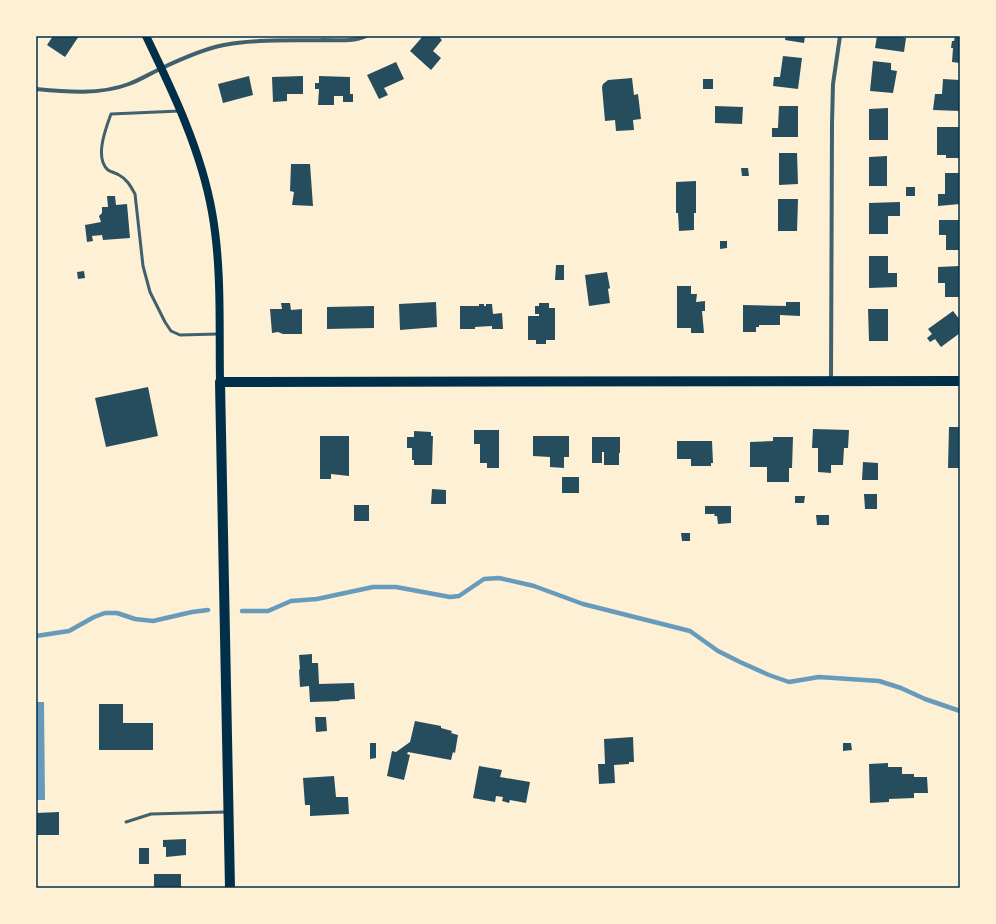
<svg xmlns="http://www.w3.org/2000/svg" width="996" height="924" viewBox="0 0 996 924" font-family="'Open Sans',sans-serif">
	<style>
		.water { fill: #669bbc }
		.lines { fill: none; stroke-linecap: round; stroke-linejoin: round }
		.stream { stroke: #669bbc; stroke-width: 4.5 }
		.building { fill: #264d5e }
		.service { stroke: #3f606c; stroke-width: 3 }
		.minor { stroke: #3f606c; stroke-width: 4 }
		.secondary { stroke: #003049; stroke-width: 8 }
		.primary { stroke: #003049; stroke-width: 10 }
		.neatline { fill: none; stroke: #003049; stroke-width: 1.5 }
	</style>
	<rect width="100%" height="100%" fill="#fdf0d5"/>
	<path class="water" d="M36 702H44L45 800H36Z"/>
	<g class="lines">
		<g class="stream">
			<path d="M242 611H268L291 601 317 599 373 587H396L450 597 459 596 484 579 499 578 534 586 583 604 690 631 718 651 740 662 769 675 789 682 819 677 879 681 901 688 925 699 960 711"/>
			<path d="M36 636 69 631 94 617 105 613H117L135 619 153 621 192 612 208 610"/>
		</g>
	</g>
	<g class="building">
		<path d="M53 36H79L65 57 47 45Z"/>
		<path d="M423 36H438L442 40 433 51 441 58 431 70 410 51Z"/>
		<path d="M786 36H805L804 43 785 40Z"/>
		<path d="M877 36H897L906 38 904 52 875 48Z"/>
		<path d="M955 36H960V63L952 62 953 48H951L952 41H954Z"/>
		<path d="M783 56 802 58 798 89 773 86 774 77H780Z"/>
		<path d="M873 61 891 63V70L897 71 893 93 870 91Z"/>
		<path d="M396 62 404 79 384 88 388 95 379 99 367 75Z"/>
		<path d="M249 76 253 95 223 103 218 84Z"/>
		<path d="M303 76V94H287V101L273 102 272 77Z"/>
		<path d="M319 76 350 77V94H353V102H343V96H334V105H318L319 89H315V83H319Z"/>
		<path d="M632 78 634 95 638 94 641 119 633 120 634 130 616 131 615 120 605 121 602 87 603 84 608 80Z"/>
		<rect x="703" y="79" width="10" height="10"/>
		<path d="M943 79 960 80V111L933 110 935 94H942Z"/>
		<path d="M715 106 743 107 742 124 715 123Z"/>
		<path d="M779 106H798V137H772V128H778Z"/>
		<path d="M888 108V140H869V109Z"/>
		<path d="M937 127H960V158H946V155H937Z"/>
		<path d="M779 153H797L798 184 779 185Z"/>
		<path d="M887 156V186H869V157Z"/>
		<path d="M291 164H310L313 206 292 205 294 192 290 191Z"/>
		<path d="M741 168H748L749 176H742Z"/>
		<path d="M945 173H960V204L938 206V194H945Z"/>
		<path d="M696 181V213H694V230L679 231 678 213H676V182Z"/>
		<rect x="906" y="187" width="9" height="9"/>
		<path d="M107 196H115L116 205 127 204 130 238 103 240 102 235 92 236 93 241 87 242 85 225 101 222 99 216 102 213V207H108Z"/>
		<path d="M778 199H798L797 231H778Z"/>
		<path d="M900 202V216H888V234H869V203Z"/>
		<path d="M939 220H960V250H946V235H939Z"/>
		<path d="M720 241H727V248L720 249Z"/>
		<path d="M869 256H888V273H897V287L869 288Z"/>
		<path d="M556 265H564V280H555Z"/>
		<path d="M960 266V297H945V283H938V267Z"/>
		<path d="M84 271 85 278 78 279 77 272Z"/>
		<path d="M607 272 610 288 608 289 610 303 589 306 585 275Z"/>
		<path d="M677 286H691V294H697L696 302 705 301V311H702L704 333H691V328H677Z"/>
		<path d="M436 302 437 327 400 330 399 304Z"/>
		<path d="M786 302H800V316L780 315V325H759V327H756V332H743V305L786 306Z"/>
		<path d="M281 303H290L291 310 302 309V334H283L278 332 272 333 270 309H282Z"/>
		<path d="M539 303H549V308H555V340H546V344H536V340H528V316H539V314H535V306H539Z"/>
		<path d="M479 304H484V306H486V304H492L493 314 502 313 503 329H492V326L475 327V329H460V306H479Z"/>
		<path d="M374 306V328L327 329V307Z"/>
		<path d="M868 309H888V341H869Z"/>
		<path d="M953 311 960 320V333L941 347 935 339 930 342 927 338 932 334 928 329Z"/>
		<path d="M148 387 158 436 106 447 95 398Z"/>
		<path d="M949 427H960V468H948Z"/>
		<path d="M813 429 849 430 848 448H844L843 465H831V473L818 472V448H812Z"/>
		<path d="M474 430H499V468H487V463H480V444H474Z"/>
		<path d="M414 431 431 432V436H433L432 465H414V460H412V448H407V437H414Z"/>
		<path d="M320 436H349V476L331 474V479H320Z"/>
		<path d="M533 436H569V457H564V468L550 467V457L533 456Z"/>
		<path d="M592 437H620V453H619V465H604V452H602V463H592Z"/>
		<path d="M773 437H793L792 468H789V482H767V467H750V442L773 441Z"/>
		<path d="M677 441H712L713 463H711V466H691V459H677Z"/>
		<path d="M863 462 878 463V480H862Z"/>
		<rect x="562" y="477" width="17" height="16"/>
		<path d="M432 489 446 490V504H431Z"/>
		<path d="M864 494H877V509H865Z"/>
		<path d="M795 496H805L804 503H795Z"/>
		<rect x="354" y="505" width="15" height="16"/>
		<path d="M705 506H731V523L718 524 717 516H714L715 514H705Z"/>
		<path d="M816 515H829V525H817Z"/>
		<path d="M681 533H690V541H682Z"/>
		<path d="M312 654V663H318L319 684 354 683 355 699 339 700 340 701 310 702 309 686 300 687 299 670 300 669 299 655Z"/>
		<path d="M99 704H123V723H153V750H99Z"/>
		<path d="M315 717H326L327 731 316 732Z"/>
		<path d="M415 721 441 726V728L452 731 451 733 458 735 455 753 453 752 451 760 408 752 407 754 410 755 404 780 387 776 392 751 396 752 410 742Z"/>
		<path d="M633 737 634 762H629V764L614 765 615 783 599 784 598 764H605L604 739Z"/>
		<path d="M370 743H376V758L370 759Z"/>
		<path d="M843 743H851L852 750 843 751Z"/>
		<path d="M888 763V767H902V774H914V777H927L928 793H914V798L889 799V802L870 803 869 764Z"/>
		<path d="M479 766 502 770 500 777 530 782 526 803 510 800 509 803 502 801 503 797 496 796 495 802 473 798Z"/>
		<path d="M334 776 336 797H348L349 814 310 816V805H305L303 778Z"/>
		<path d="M59 812V835H36V813Z"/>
		<path d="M186 839V855L166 857V847H163V840Z"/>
		<rect x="139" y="848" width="10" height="16"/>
		<rect x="154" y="874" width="27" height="14"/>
	</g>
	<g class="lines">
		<g class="service">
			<path d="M180 111 111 114C106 128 94 158 108 170 111 172 116 173 119 175 127 179 131 187 135 194L143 266 150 292 165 322 171 331 180 335 218 334"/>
			<path d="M126 822 151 814 226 812"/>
		</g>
		<g class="minor">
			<path d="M36 89C66 92 100 95 129 84 140 80 151 73 162 68 181 59 203 49 224 45 255 39 292 41 324 40 337 40 354 42 366 36"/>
			<path d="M831 381 832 124 833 84 840 36"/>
		</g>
		<path class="secondary" d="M146 36C173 92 201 150 212 212 222 268 219 325 220 382"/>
		<path class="primary" d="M230 888 220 382 960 381"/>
	</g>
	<rect width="996" height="924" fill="none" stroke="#fdf0d5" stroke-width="74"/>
	<rect x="37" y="37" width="922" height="850" class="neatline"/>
</svg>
